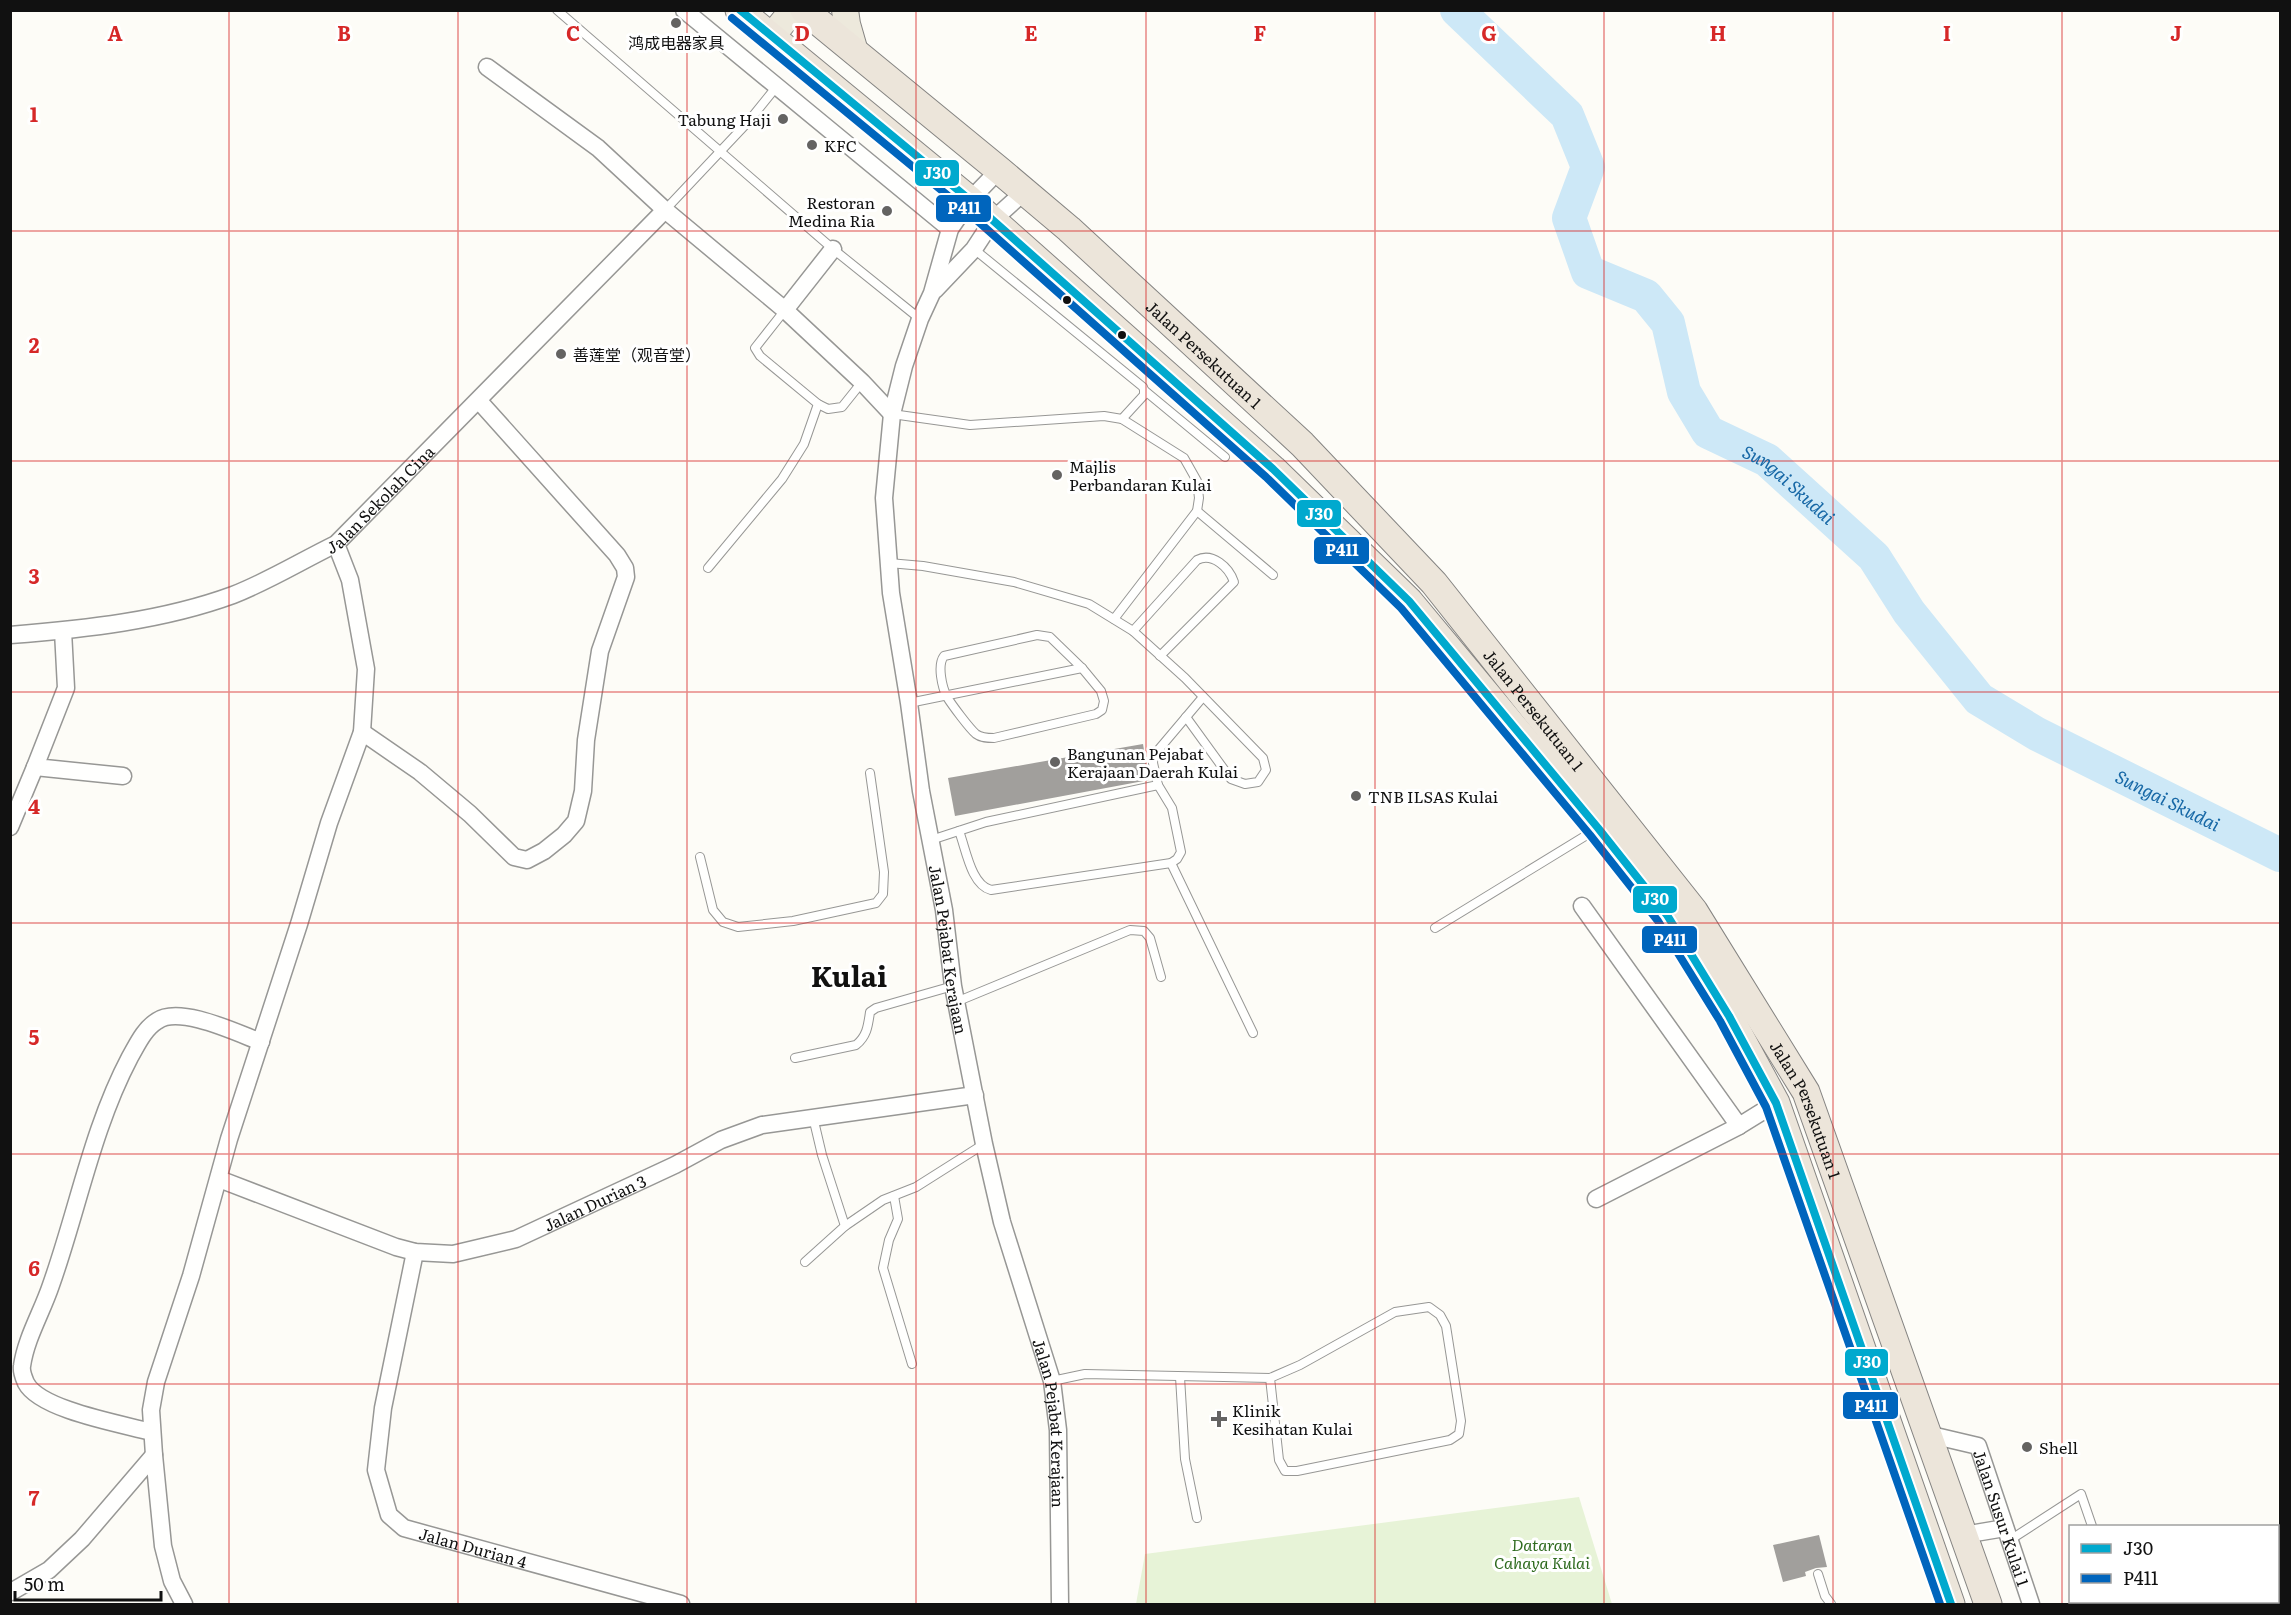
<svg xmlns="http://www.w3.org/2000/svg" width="2291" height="1615" viewBox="0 0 2291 1615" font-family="Literata,'Noto Sans SC',serif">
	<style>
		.green { fill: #e7f3d7 }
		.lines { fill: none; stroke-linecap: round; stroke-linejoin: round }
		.river { stroke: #cde8f7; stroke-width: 34 }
		.building { fill: #a19f9c }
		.service-casing { stroke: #979795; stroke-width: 10 }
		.minor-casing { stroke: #979795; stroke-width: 19 }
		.primary-casing { stroke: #858482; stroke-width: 28 }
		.trunk-casing { stroke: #858482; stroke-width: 29 }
		.service { stroke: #fffffe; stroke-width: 8 }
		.minor { stroke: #fffffe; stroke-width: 16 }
		.primary { stroke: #ede9dc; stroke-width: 26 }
		.trunk { stroke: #ece5da; stroke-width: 27 }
		.bus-1-casing { stroke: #fff; stroke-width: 12 }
		.bus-2-casing { stroke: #fff; stroke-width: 12 }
		.bus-1 { stroke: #00a9ce; stroke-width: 8 }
		.bus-2 { stroke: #0065bd; stroke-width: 8 }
		.grid { fill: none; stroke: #d62828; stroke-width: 1.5; stroke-opacity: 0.55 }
		.poi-dot { fill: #646362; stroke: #fff; stroke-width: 2 }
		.bus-dot { fill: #111; stroke: #fff; stroke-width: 2 }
		.labels { text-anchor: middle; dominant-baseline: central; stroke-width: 6; stroke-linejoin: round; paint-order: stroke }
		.poi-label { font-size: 16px; fill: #111; stroke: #fff; text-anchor: start }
		.street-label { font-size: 16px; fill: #111; stroke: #fff }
		.park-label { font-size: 16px; font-style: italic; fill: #2f6b1f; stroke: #fff }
		.water-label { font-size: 18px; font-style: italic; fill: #1768a6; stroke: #fff }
		.town-label { font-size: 28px; font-weight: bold; fill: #111; stroke: #fff }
		.grid-label { font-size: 20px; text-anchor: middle; font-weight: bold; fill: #d62828; stroke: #fff; stroke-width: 6; stroke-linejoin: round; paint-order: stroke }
		.line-badge { stroke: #fff; stroke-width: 2 }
		.badge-label { font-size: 16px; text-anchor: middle; font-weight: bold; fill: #fff }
	</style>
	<rect width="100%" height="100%" fill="#fdfcf7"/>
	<path class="green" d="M1579 1497 1612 1604H1136L1145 1554Z"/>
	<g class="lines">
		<path class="river" id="s1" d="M1457 10 1567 115 1588 167 1569 218 1588 272 1646 296 1668 323 1684 392 1708 432 1767 460 1874 557 1909 612 1979 699 2037 734 2280 855"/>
	</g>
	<g class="building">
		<path d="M1143 744 1149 780 955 816 948 778Z"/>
		<path d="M1819 1535 1827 1567 1816 1568 1805 1572 1806 1576 1783 1582 1773 1545Z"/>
	</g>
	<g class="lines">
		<g class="service-casing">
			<g id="service">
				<path d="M557 10 833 249 920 319"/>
				<path d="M665 210 748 122 777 86"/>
				<path d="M974 249 1143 387 1144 390 1225 457"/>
				<path d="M785 310 755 348 760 356 818 404 828 409 842 407 862 382"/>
				<path d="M892 414 970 425 1104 416 1122 419 1184 458 1197 481 1199 498 1197 511 1114 619"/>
				<path d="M1122 419 1144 395V390"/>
				<path d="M1197 511 1273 575"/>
				<path d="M889 563 923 566 1014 582 1089 604 1133 631 1185 678 1263 758 1266 770 1258 782 1245 784 1231 779 1186 717"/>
				<path d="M708 568 782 479 804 444 818 404"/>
				<path d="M1133 631 1197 560C1212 552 1229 567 1234 582L1160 656"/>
				<path d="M1037 635 1050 637 1082 668 1101 691 1104 701 1102 710 1096 714 994 738C988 738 981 738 976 734 969 728 952 705 947 697 942 687 937 665 944 656Z"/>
				<path d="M909 703 1082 668"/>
				<path d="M959 831C966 849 971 885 991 890L1171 863 1177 859 1181 852 1172 808 1158 785"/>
				<path d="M931 840 986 822 1158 785 1153 763 1154 755 1203 697"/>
				<path d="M700 857 713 910 723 922 738 927 793 921 876 903 883 894 884 872 870 773"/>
				<path d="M1171 863 1253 1033"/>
				<path d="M1435 928 1595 830"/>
				<path d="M956 1002 1130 930 1144 931 1150 938 1161 977"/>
				<path d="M795 1058 856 1045C867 1036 868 1026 870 1012L876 1008 953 986"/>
				<path d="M813 1117 822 1155 845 1226"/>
				<path d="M894 1196 898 1219 889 1240 883 1268 912 1364"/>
				<path d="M805 1262 845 1226 883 1200 916 1187 984 1144"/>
				<path d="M1180 1377 1185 1459 1197 1518"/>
				<path d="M1052 1381 1085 1374 1270 1378 1279 1460 1285 1471H1297L1450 1440 1459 1434 1461 1421 1446 1326 1440 1315 1429 1307 1395 1312 1300 1365 1270 1378"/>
				<path d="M2010 1540 2081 1494 2092 1526"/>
				<path d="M1818 1574 1825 1596 1831 1604"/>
				<path d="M2117 1602 2118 1604"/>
			</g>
		</g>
		<g class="minor-casing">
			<g id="minor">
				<path d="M684 10 950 229"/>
				<path d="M487 67 598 148 665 210 785 310 862 382 892 414"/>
				<path id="s2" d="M999 170 970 200 950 229 932 293 920 319 904 366 892 414 884 498 891 593 909 703 921 791 944 910 953 986 984 1144 1002 1222 1052 1381 1058 1430 1060 1604"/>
				<path d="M935 290 974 249 993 220 1025 191"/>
				<path d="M785 310 833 249"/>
				<path d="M63 631 66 688 35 767 123 776"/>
				<path id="s3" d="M10 635C85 629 162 621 233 595 269 581 301 561 336 544L665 210"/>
				<path d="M362 732 420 772 470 814 514 857 527 860 544 851 564 835 576 821 583 791 586 740 600 651 626 577 625 568 617 555 479 401"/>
				<path d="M10 827 35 767"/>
				<path d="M1582 906 1739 1126"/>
				<path id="s4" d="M219 1179 396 1247 415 1252 453 1254 516 1239 675 1165 721 1140 762 1125 975 1095"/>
				<path d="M1596 1199 1739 1126 1776 1103"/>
				<path id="s5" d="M415 1252 383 1408 376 1470 389 1515 404 1528 681 1604"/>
				<path d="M151 1432C122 1424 40 1410 26 1383 24 1378 21 1372 22 1366 26 1338 42 1312 51 1285 78 1209 92 1129 130 1057 137 1045 144 1029 157 1021 179 1005 237 1033 261 1042"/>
				<path id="s6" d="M1927 1434 1978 1446 2031 1604"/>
				<path d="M154 1455 151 1410 156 1382 191 1276 229 1139 299 924 329 823 362 732 366 669 350 580 336 544"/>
				<path d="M1963 1535 2005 1528"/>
				<path d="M11 1592 49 1570 82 1539 154 1455 163 1546 172 1581 184 1604"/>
			</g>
		</g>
		<g class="primary-casing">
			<g id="primary">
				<path d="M845 10 847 24 855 52"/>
				<path d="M771 37 793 10"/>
			</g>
		</g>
		<g class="trunk-casing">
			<g id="trunk">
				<path d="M739 10 970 200 1273 469 1409 601 1598 828 1667 915 1729 1016 1776 1103 1951 1604"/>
				<path id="s7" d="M804 10 999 170 1069 229 1302 444 1434 583 1694 911 1806 1092 1988 1604"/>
			</g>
		</g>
		<use href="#service" class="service"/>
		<use href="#minor" class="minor"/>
		<use href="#primary" class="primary"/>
		<use href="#trunk" class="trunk"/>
		<g class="bus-1-casing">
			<path id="bus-1" d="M740 10 970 200 1273 469 1409 601 1598 828 1667 915 1729 1016 1776 1103 1951 1604"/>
		</g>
		<g class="bus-2-casing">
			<path id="bus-2" d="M732 18 963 208 1266 477 1401 608 1590 835 1658 921 1720 1021 1766 1107 1940 1604"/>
		</g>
		<use href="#bus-1" class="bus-1"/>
		<use href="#bus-2" class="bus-2"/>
	</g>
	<path class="grid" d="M229 10V1604M458 10V1604M687 10V1604M916 10V1604M1146 10V1604M1375 10V1604M1604 10V1604M1833 10V1604M2062 10V1604M10 231H2280M10 461H2280M10 692H2280M10 923H2280M10 1154H2280M10 1384H2280"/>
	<g class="poi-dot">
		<circle cx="676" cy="23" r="6"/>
		<circle cx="783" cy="119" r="6"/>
		<circle cx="812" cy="145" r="6"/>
		<circle cx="887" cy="211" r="6"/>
		<circle cx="561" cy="354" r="6"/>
		<circle cx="1057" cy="475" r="6"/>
		<circle cx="1055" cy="762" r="6"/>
		<circle cx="1356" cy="796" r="6"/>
		<path d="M1216 1410h6v6h6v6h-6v6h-6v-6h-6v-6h6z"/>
		<circle cx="2027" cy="1447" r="6"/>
	</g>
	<g class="bus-dot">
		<circle cx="1067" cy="300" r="5"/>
		<circle cx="1122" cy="335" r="5"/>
	</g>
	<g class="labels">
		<g class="poi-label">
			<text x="676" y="42" text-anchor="middle">鸿成电器家具</text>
			<text x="771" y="119" text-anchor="end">Tabung Haji</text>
			<text x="824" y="145">KFC</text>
			<text x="875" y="202" text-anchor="end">Restoran<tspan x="875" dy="18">Medina Ria</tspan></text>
			<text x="573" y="354">善莲堂（观音堂）</text>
			<text x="1069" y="466">Majlis<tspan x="1069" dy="18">Perbandaran Kulai</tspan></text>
			<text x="1067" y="753">Bangunan Pejabat<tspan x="1067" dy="18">Kerajaan Daerah Kulai</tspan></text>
			<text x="1368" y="796">TNB ILSAS Kulai</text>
			<text x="1232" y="1410">Klinik<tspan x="1232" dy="18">Kesihatan Kulai</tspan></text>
			<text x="2039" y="1447">Shell</text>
		</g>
		<g class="street-label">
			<text stroke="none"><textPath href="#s7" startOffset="528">Jalan Persekutuan 1</textPath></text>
			<text stroke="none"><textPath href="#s3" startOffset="405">Jalan Sekolah Cina</textPath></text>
			<text stroke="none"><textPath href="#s7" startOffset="1014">Jalan Persekutuan 1</textPath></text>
			<text stroke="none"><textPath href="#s2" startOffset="812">Jalan Pejabat Kerajaan</textPath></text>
			<text stroke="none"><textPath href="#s7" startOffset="1500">Jalan Persekutuan 1</textPath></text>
			<text stroke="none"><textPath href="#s4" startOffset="399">Jalan Durian 3</textPath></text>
			<text stroke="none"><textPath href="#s2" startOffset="1298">Jalan Pejabat Kerajaan</textPath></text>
			<text stroke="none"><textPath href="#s6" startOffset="128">Jalan Susur Kulai 1</textPath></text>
			<text stroke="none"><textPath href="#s5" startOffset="360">Jalan Durian 4</textPath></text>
		</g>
		<g class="park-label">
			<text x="1542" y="1544">Dataran<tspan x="1542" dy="18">Cahaya Kulai</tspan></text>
		</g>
		<g class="water-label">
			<text stroke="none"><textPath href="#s1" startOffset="632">Sungai Skudai</textPath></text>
			<text stroke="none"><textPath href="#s1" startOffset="1136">Sungai Skudai</textPath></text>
		</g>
		<g class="town-label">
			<text x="849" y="975">Kulai</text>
		</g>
	</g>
	<g class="grid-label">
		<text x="115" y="41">A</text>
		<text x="344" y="41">B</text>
		<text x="573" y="41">C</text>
		<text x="802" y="41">D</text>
		<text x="1031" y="41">E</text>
		<text x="1260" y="41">F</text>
		<text x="1489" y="41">G</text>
		<text x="1718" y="41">H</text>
		<text x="1947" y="41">I</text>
		<text x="2176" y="41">J</text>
		<text x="34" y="122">1</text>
		<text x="34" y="353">2</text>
		<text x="34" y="584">3</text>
		<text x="34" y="814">4</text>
		<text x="34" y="1045">5</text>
		<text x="34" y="1276">6</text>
		<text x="34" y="1506">7</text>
	</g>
	<g class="line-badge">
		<rect x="914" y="159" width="46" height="28" rx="6" fill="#00a9ce"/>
		<rect x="935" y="194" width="57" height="29" rx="6" fill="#0065bd"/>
		<rect x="1296" y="499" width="46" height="29" rx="6" fill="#00a9ce"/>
		<rect x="1313" y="536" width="57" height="29" rx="6" fill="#0065bd"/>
		<rect x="1632" y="885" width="46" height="29" rx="6" fill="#00a9ce"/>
		<rect x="1641" y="925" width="57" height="29" rx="6" fill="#0065bd"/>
		<rect x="1844" y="1348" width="45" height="29" rx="6" fill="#00a9ce"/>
		<rect x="1842" y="1391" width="57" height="29" rx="6" fill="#0065bd"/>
	</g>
	<g class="badge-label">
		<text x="937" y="179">J30</text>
		<text x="964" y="214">P411</text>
		<text x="1319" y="520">J30</text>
		<text x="1342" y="556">P411</text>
		<text x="1655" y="905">J30</text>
		<text x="1670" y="946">P411</text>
		<text x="1867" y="1368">J30</text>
		<text x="1871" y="1412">P411</text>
	</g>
	<rect width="2291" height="1615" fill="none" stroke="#111111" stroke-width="24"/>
	<rect x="2069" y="1525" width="210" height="78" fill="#ffffff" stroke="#a0a0a0" stroke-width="1.5"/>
	<rect x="2081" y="1544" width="30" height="9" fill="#00a9ce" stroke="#a0a0a0" stroke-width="1.5"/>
	<text x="2123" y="1555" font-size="18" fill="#111111">J30</text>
	<rect x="2081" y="1574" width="30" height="9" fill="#0065bd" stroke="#a0a0a0" stroke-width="1.5"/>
	<text x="2123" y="1585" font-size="18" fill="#111111">P411</text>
	<path d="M15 1591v9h146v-9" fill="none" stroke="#111111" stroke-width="3"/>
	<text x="24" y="1591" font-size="18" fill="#111111" stroke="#ffffff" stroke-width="4.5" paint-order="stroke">50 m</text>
</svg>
